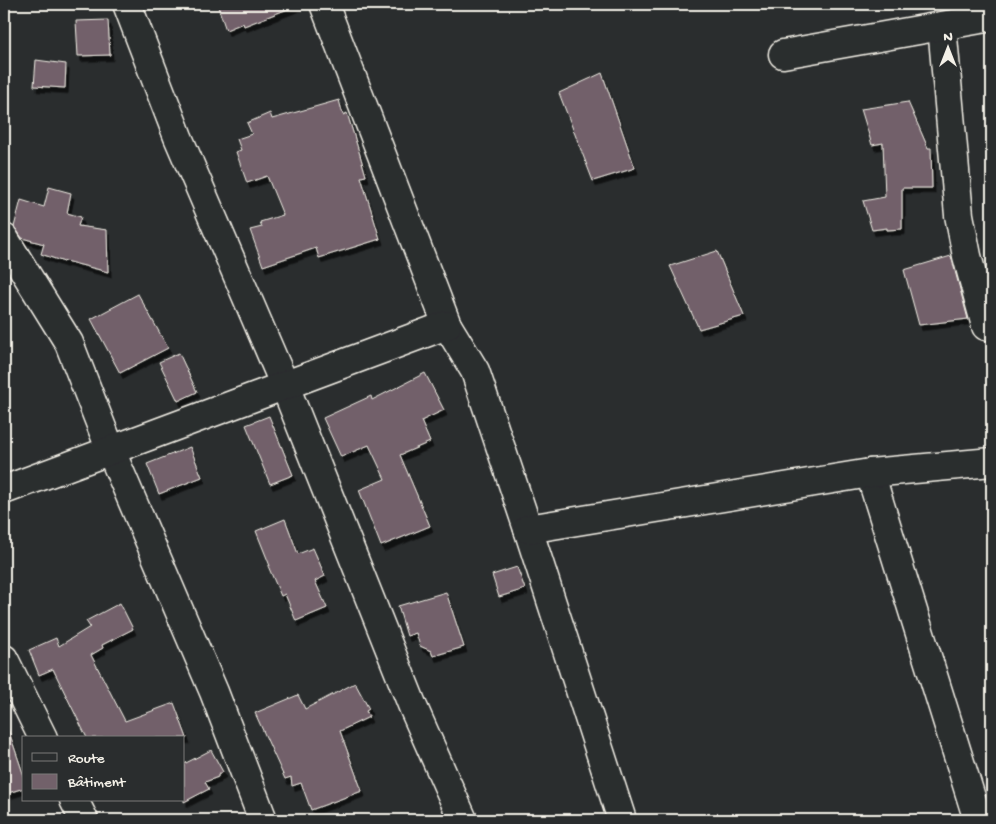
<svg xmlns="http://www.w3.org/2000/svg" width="996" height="824" viewBox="0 0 996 824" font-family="'Gochi Hand',sans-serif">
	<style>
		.building { fill: #72616a; stroke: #f4f1e8; filter: url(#shadow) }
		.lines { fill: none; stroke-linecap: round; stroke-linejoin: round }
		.street-casing { stroke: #f4f1e8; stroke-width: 31 }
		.street { stroke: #2a2d2e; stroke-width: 28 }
	</style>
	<defs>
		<filter id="shadow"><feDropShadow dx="3" dy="5.5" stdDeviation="0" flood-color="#0009"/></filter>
	</defs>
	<rect width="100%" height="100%" fill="#2a2d2e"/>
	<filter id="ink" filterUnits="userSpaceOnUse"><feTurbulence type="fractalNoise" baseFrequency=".02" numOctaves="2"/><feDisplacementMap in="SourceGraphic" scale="10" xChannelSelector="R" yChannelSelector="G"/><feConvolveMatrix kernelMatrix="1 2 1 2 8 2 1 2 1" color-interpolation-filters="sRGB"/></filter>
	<g filter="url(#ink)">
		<g class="building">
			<path d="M217 4H297L298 5 244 26 243 23 226 30Z"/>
			<path d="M108 20 110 55 78 56 76 21Z"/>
			<path d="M36 60 66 64 65 88 34 86Z"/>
			<path d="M602 73 635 168 593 181 559 93Z"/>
			<path d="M339 100 343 115 347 113 360 155 366 176 361 177 380 239 319 258 316 248 263 266 250 230 262 227 260 222 283 215 267 176 247 183 236 152 241 150 237 139 252 134 247 123 270 113 272 119Z"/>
			<path d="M908 102 928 148H931L932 188H902V229L887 230V228L872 230 863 201 885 197 883 143 872 145 861 109Z"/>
			<path d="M49 187 71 193 67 213 81 217 78 226 107 230 108 272 65 261 64 262 41 254 44 244 22 238 14 227 21 200 44 207Z"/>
			<path d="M717 251 744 316 699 329 670 266Z"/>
			<path d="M951 256 968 319 919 325 904 270Z"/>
			<path d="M138 294 168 348 120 373 91 319Z"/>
			<path d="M179 353 197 392 178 401 159 362Z"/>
			<path d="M425 373 444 410 421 421 430 442 400 455 430 526 381 546 359 490 385 479 369 445 341 457 323 418 371 396 372 400Z"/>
			<path d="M269 416 293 475 270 484 246 425Z"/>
			<path d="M190 447 202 477 159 494 147 464Z"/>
			<path d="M285 519 298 554 313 548 325 576 315 581 327 608 296 621 285 594 281 596 268 566H270L256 531Z"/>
			<path d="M517 567 525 589 499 597 492 575Z"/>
			<path d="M446 592 464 647 433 656 431 651 420 646 416 633 407 636 398 606Z"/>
			<path d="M120 603 133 629 102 645 103 648 91 655 125 721 174 703 187 738H87L53 669 39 675 29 650 56 638 59 646 90 627 86 621Z"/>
			<path d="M355 683 369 709 366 711 369 717 340 731 362 791 311 810 301 783 292 786 291 777 285 779 255 713 298 695 305 709Z"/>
			<path d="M7 726 24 776V788L8 793 4 781V727Z"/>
			<path d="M211 750 223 772 218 775V777L205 782 209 789 184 802V764Z"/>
		</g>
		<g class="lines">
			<g class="street-casing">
				<g id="street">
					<path d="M127 4 178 137 285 386 413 707 463 820"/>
					<path d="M324 4 447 325 475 371 528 529 622 820"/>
					<path d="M942 26 959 215 967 256 986 326"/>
					<path d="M783 54 992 17"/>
					<path d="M4 238 69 343 111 451 214 692 263 820"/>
					<path d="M870 473 978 820"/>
					<path d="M4 490 447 325"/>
					<path d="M528 529 870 473 992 462"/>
					<path d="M4 659 43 738"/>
					<path d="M74 800 84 820"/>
				</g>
			</g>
			<use href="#street" class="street"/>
		</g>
	</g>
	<rect width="996" height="824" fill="none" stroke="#2a2d2e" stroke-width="20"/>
	<rect x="10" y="10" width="976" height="804" fill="none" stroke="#f4f1e8" stroke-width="2" filter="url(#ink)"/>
	<rect x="22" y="736" width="162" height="65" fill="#2a2d2e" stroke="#7b7b78"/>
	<rect x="32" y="753" width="25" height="8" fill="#2a2d2e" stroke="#7b7b78"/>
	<text x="68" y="762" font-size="15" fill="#f4f1e8">Route</text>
	<rect x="32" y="774" width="25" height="15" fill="#72616a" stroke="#7b7b78"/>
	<text x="68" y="786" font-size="15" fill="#f4f1e8">Bâtiment</text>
	<g transform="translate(948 48)" stroke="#2a2d2e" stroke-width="4" paint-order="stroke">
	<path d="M0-4L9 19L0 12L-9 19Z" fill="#f4f1e8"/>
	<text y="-8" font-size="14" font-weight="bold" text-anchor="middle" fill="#f4f1e8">N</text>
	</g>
</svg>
